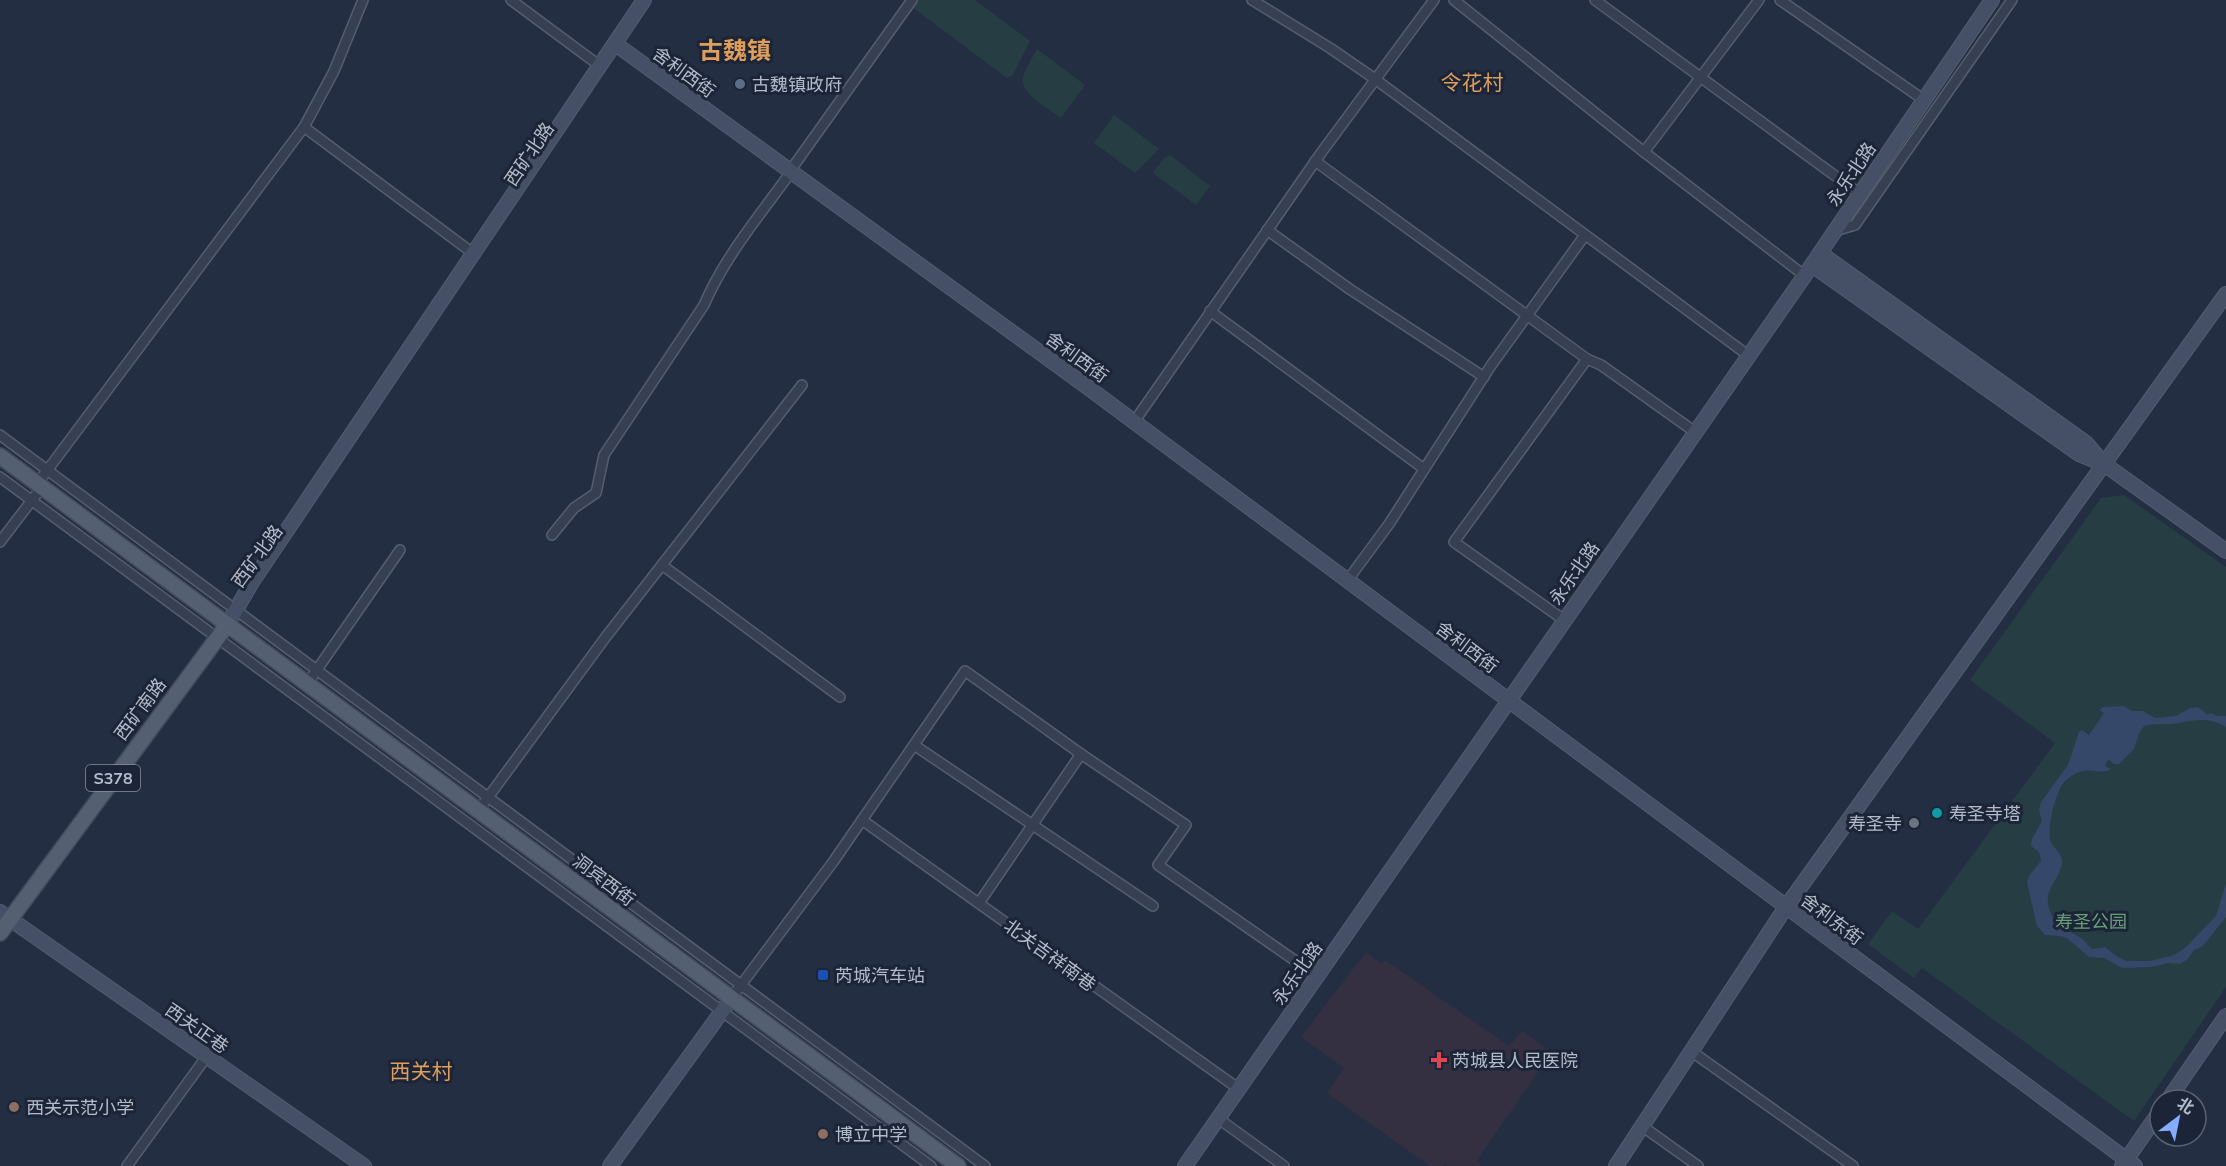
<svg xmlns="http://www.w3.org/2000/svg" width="2226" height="1166" viewBox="0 0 2226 1166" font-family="Mulish,'Noto Sans SC',sans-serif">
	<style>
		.medical { fill: #343042 }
		.green { fill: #253d43 }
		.water { fill: #35486a }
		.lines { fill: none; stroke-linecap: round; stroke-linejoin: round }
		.street-casing { stroke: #555e6f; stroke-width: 12 }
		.secondary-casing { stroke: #555e6f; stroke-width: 16 }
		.primary-casing { stroke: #41495b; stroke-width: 18 }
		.street { stroke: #374052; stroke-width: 9 }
		.secondary { stroke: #454f65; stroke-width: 14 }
		.primary { stroke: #555f72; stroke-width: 15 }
		.service-dot { fill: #5c6f8a; stroke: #1c2537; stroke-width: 2 }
		.culture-dot { fill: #0f9aa8; stroke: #1c2537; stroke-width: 2 }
		.worship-dot { fill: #6b7280; stroke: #1c2537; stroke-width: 2 }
		.transit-dot { fill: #1a4fb4; stroke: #1c2537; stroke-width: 2 }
		.health-dot { fill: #e0444e; stroke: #1c2537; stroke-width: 2 }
		.education-dot { fill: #8d6e63; stroke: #1c2537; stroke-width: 2 }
		.labels { text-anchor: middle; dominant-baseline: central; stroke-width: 6; stroke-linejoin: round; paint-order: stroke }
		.shield { fill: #1c2537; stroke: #868f9f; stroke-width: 1.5 }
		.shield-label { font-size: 16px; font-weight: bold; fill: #b4bccc }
		.street-label { font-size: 18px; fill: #b4bccc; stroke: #1c2537 }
		.poi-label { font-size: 18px; fill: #b4bccc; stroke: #1c2537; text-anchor: start }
		.park-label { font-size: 18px; fill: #699f79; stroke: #1c2537 }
		.quarter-label { font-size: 21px; fill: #df9e5c; stroke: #1c2537 }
		.district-label { font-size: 24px; font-weight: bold; fill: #df9e5c; stroke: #1c2537 }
	</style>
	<rect width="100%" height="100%" fill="#232e42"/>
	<path class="medical" d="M1366 952 1382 964 1385 960 1509 1046 1522 1031 1552 1052 1477 1160 1481 1164 1480 1166H1447L1444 1164 1443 1166H1430L1327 1093 1344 1068 1301 1037Z"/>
	<g class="green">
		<path d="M918 0H975L1030 41 1013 75 1007 78 912 7Z"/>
		<path d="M1037 49 1085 85 1061 118C1050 110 1020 93 1023 79 1024 69 1033 58 1037 49Z"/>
		<path d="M1114 115 1159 149 1135 173 1094 143Z"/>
		<path d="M1170 155 1210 186 1196 205 1153 173 1164 158Z"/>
		<path d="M2124 495 2226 567V987L2134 1121 1922 968 1914 978 1868 944 1892 911 1918 929 2055 743 1970 680 2101 498Z"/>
	</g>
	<path class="water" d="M2124 706 2132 711H2143L2155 718 2176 716 2190 708 2198 707 2208 715 2210 713 2217 716H2226V727C2209 717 2196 720 2179 723 2167 725 2156 723 2144 726L2139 734 2134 749 2119 764H2114L2108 759 2105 766 2111 769C2099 777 2087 761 2065 781 2056 790 2046 830 2051 842 2054 849 2063 854 2062 862 2060 883 2038 890 2053 918 2058 930 2073 931 2082 939 2086 942 2088 946 2092 949L2105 947 2118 957 2127 961H2150L2174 955 2185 948 2216 916 2226 883V917L2203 946 2194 950 2188 959 2180 964 2169 963 2151 967 2122 968 2104 958 2089 957 2067 938 2060 936 2045 935 2037 926 2027 883 2028 877 2041 861 2039 852 2031 846 2032 839 2042 821 2039 810 2041 802 2068 765 2079 732 2082 730 2089 735 2104 713 2099 710 2103 707Z"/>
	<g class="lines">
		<g class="street-casing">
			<g id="street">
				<path d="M511 0 600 66"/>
				<path d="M1252 0 1330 48 1375 79 1749 356"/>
				<path d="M1454 0 1644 152 1805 276"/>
				<path d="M1595 0 1860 194"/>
				<path d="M1780 0 1924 100"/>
				<path d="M304 127 474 254"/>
				<path d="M1644 152 1759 0"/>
				<path d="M1315 161 1587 359 1601 365 1695 432"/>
				<path d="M790 171 912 0"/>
				<path d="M1267 230 1351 290 1484 377"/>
				<path d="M1835 231 1855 225 2012 0"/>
				<path d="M1210 311 1424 469"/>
				<path d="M1134 422 1321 153 1434 0"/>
				<path d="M0 435 985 1166"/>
				<path d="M0 477 931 1166"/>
				<path d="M37 484 304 127 334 71 363 0"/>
				<path d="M552 535 574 508 596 493 604 455 704 305C725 256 760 215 791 172"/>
				<path d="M0 542 42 487"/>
				<path d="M662 565 840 697"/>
				<path d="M1347 581 1389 524 1490 367 1585 235"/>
				<path d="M1564 620 1454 542 1587 359"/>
				<path d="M307 684 400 550"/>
				<path d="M914 745 1153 906"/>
				<path d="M478 811 605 638 802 385"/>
				<path d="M862 820 1239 1089"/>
				<path d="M979 903 1081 754"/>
				<path d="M729 1001 833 862 965 671 1081 754 1186 825 1158 865 1317 976"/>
				<path d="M1691 1051 1853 1166"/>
				<path d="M1219 1119 1284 1166"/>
				<path d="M1642 1126 1698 1166"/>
				<path d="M127 1166 207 1056"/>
			</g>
		</g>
		<g class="secondary-casing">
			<g id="secondary">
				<path d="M621 48 1086 386 2135 1166"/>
				<path d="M1820 253 2086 443 2102 462"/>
				<path d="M1812 265 2079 454 2104 464 2226 551"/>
				<path d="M227 625 252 582 644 0"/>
				<path d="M0 912 364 1166"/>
				<path d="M2168 1100 2226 1016"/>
				<path d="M610 1166 731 999"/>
				<path d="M1185 1166 1803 278 1992 0"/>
				<path d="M1616 1166 1786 907 2226 294"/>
				<path d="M2122 1166 2160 1111"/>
			</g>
		</g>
		<g class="primary-casing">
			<g id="primary">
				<path d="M0 456 958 1166"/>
				<path d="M0 933 227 625"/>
			</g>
		</g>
		<use href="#street" class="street"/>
		<use href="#secondary" class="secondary"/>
		<use href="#primary" class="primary"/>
	</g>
	<circle class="service-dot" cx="740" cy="84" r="6"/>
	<circle class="culture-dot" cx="1937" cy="813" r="6"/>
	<circle class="worship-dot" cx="1914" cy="823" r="6"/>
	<rect class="transit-dot" x="817" y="969" width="12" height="12" rx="3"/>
	<path class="health-dot" d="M1436 1051h6v6h6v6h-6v6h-6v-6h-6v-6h6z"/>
	<g class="education-dot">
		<circle cx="14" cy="1107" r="6"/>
		<circle cx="823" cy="1134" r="6"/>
	</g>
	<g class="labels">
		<rect class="shield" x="86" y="765" width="54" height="26" rx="4.5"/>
		<g class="shield-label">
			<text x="113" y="778">S378</text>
		</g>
		<g class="street-label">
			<text transform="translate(684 72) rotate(36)">舍利西街</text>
			<text transform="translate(529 154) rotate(-56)">西矿北路</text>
			<text transform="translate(1851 174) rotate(-56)">永乐北路</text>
			<text transform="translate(1077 357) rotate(36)">舍利西街</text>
			<text transform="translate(257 556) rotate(-54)">西矿北路</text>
			<text transform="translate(1574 573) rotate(-55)">永乐北路</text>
			<text transform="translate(1467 647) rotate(37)">舍利西街</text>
			<text transform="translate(140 709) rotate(-53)">西矿南路</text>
			<text transform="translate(604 880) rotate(37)">洞宾西街</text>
			<text transform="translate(1832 919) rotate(37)">舍利东街</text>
			<text transform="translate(1050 955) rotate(36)">北关吉祥南巷</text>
			<text transform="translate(1297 973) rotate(-55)">永乐北路</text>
			<text transform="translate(197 1028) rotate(35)">西关正巷</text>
		</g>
		<g class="poi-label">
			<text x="752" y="84">古魏镇政府</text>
			<text x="1949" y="813">寿圣寺塔</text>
			<text x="1902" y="823" text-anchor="end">寿圣寺</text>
			<text x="835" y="975">芮城汽车站</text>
			<text x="1452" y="1060">芮城县人民医院</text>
			<text x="26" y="1107">西关示范小学</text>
			<text x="835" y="1134">博立中学</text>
		</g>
		<g class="park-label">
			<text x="2091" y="921">寿圣公园</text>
		</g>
		<g class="quarter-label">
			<text x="1472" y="82">令花村</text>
			<text x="421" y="1071">西关村</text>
		</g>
		<g class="district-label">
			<text x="735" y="50">古魏镇</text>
		</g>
	</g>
	<g transform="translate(2178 1118) rotate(32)"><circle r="28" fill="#1c2537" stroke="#596173" stroke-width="1.5"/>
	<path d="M0-4.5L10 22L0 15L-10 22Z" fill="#86acff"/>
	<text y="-9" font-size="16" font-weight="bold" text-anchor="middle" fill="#b4bccc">北</text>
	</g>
</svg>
